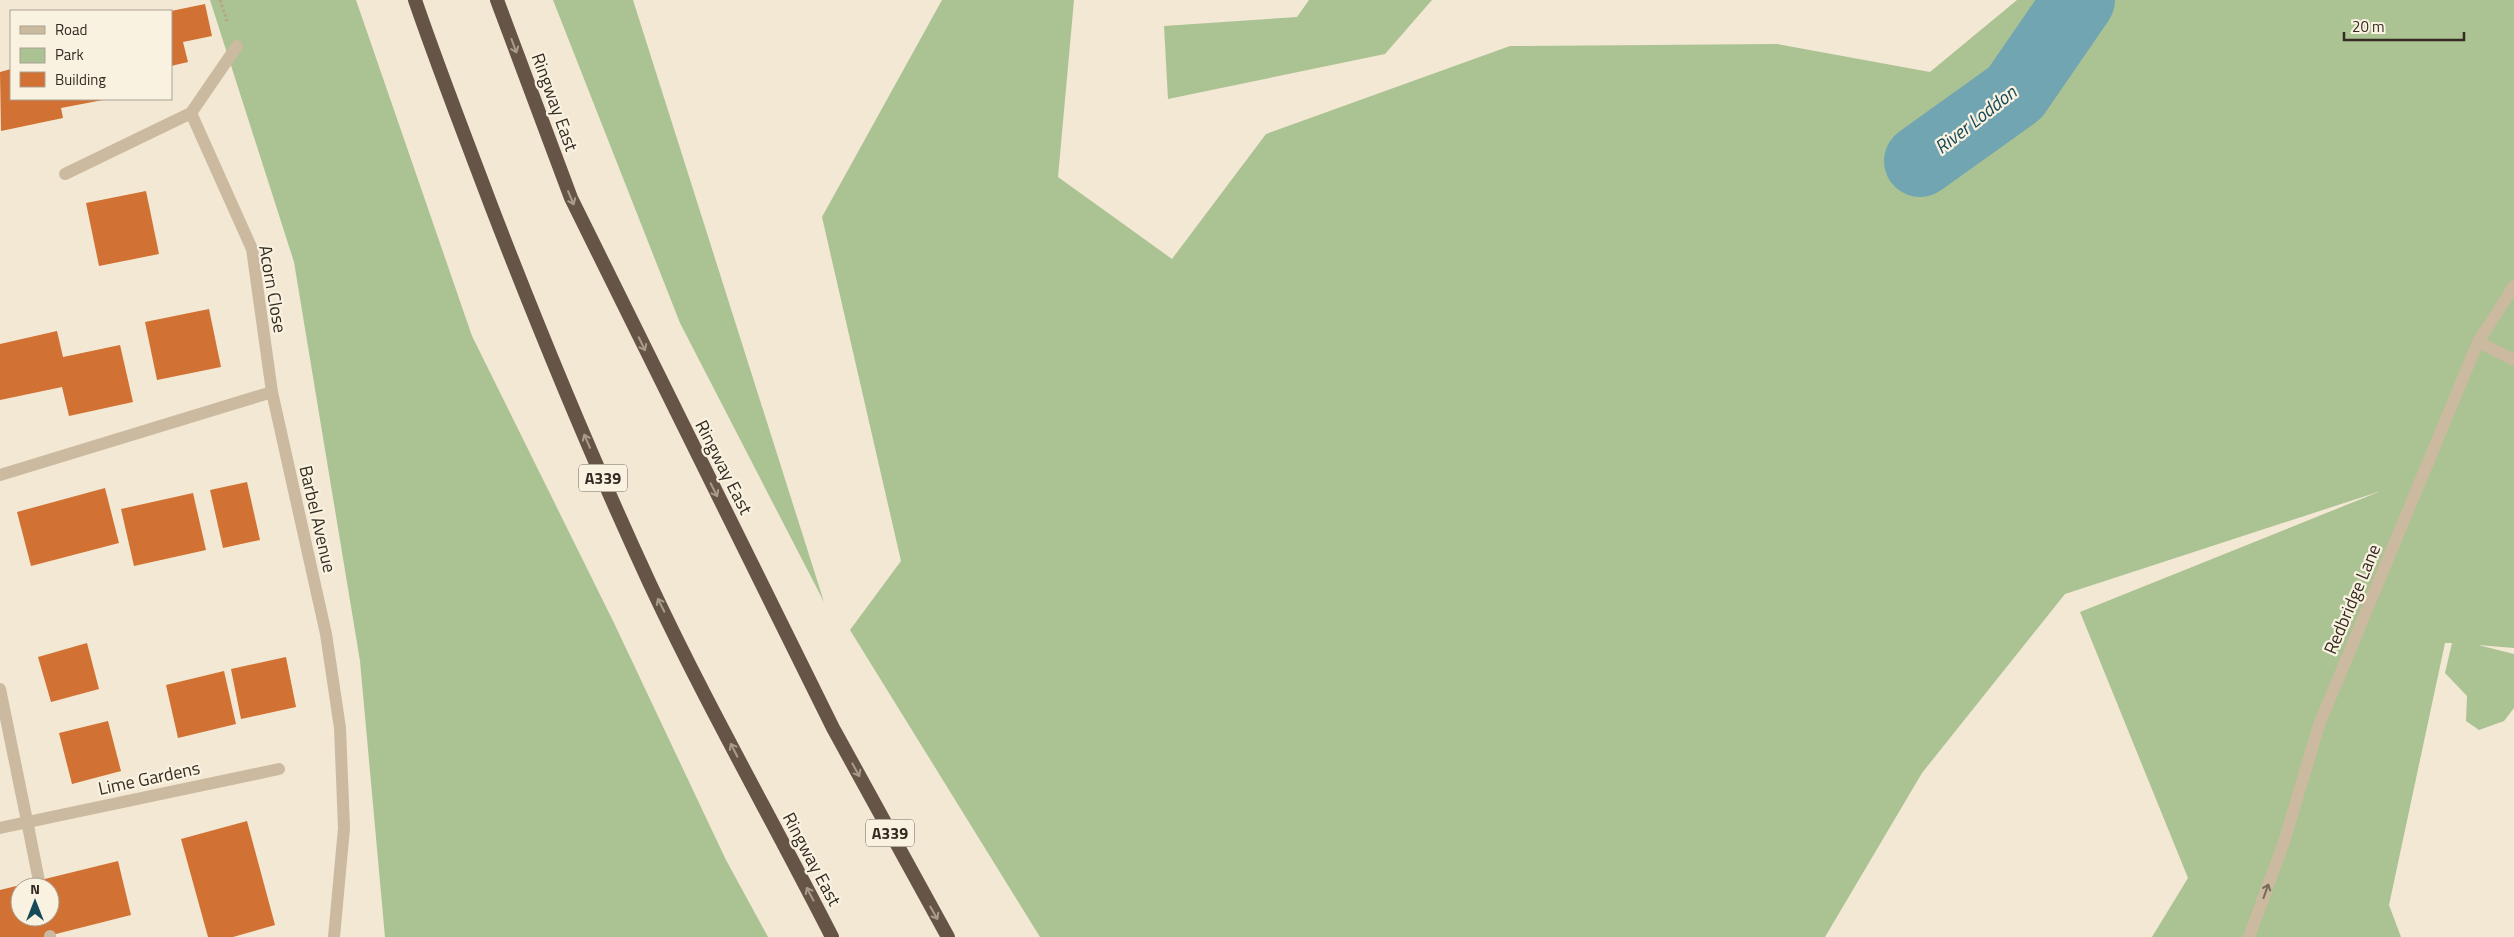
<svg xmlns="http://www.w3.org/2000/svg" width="2514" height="937" viewBox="0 0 2514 937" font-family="'Titillium Web',sans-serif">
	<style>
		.green { fill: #abc293 }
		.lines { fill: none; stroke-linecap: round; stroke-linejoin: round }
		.river { stroke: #71a5b1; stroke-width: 72 }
		.building { fill: #d17133; fill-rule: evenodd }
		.path { stroke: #b6a489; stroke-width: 3; stroke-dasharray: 2.5 2.5; stroke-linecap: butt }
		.service { stroke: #cbba9f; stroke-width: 12 }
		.minor { stroke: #cbba9f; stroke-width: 12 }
		.trunk { stroke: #665546; stroke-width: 14 }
		.oneway { stroke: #a99c8b }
		.oneway2 { stroke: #786b5b }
		.labels { text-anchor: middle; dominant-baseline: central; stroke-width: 4.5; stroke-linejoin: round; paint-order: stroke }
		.shield { fill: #faf2e0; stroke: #6f675c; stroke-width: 1 }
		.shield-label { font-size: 16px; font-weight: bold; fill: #342b23 }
		.street-label { font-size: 18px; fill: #342b23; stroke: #faf2e0 }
		.water-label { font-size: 19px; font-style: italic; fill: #164a58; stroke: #faf2e0 }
	</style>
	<rect width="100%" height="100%" fill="#f2e8d4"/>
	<g class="green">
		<path d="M210 0H356L472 336 614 623 726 860 768 937H385L360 661 294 262Z"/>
		<path d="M553 0H633L824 602 680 323Z"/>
		<path d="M942 0H1074L1058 177 1172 259 1266 134 1510 46 1777 44 1930 72 2017 0H2514V648L2478 645 2514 654V708L2504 721 2479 730 2466 721 2467 696 2445 673 2452 643H2445L2389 905 2401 937H2152L2188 878 2080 612 2381 491 2065 594 1922 773 1825 937H1040L850 630 901 561 822 217Z"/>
		<path d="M1309 0H1432L1385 54 1168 99 1164 26 1297 17Z"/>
	</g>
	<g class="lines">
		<path class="river" d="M1920 161 2015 93 2079 0"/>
	</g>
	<g class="building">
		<path d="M205 4 212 36 183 42 188 62 171 66V11Z"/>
		<path d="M11 69V99L103 100 61 108 63 118 1 131 0 72Z"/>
		<path d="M146 191 159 254 99 266 86 203Z"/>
		<path d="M209 309 221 367 157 380 145 322Z"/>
		<path d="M57 331 63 357 120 345 133 402 69 416 62 387 0 400V344Z"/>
		<path d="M247 482 260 540 223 548 210 490Z"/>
		<path d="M105 488 119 543 31 566 17 512Z"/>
		<path d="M193 493 206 550 134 566 121 509Z"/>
		<path d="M87 643 99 689 51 702 38 657Z"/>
		<path d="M286 657 296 707 241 719 231 669Z"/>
		<path d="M224 671 236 724 178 738 166 685Z"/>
		<path d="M108 721 121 771 72 784 59 733Z"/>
		<path d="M247 821 275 925 233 937H208L181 839Z"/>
		<path d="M118 861 131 915 44 937H0V890ZM20 887H50V917H20Z"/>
	</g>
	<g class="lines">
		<path class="path" d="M220 0 227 21"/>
		<g class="service">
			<path d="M2478 342 2514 360"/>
			<path d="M27 821 39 881"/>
			<path d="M50 936V937"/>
		</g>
		<g class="minor">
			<path d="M191 113 252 249 272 392 326 634 340 728 344 828 334 937"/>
			<path d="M65 174 191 113 237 46"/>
			<path d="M0 475 272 392"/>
			<path d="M0 689 27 821"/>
			<path d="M0 828 279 769"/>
			<path d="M2249 937 2284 842 2319 725 2478 342 2514 286"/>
		</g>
		<g class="trunk">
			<path d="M415 0C439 70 466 139 492 208 541 335 593 461 650 584 706 704 772 819 832 937"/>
			<path d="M497 0 571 198 833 728 948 937"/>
		</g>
	</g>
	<defs><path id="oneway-shaft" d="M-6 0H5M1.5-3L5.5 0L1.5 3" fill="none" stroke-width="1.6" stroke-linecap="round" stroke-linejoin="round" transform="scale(1.25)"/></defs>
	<g class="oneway">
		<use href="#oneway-shaft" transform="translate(514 46) rotate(70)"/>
		<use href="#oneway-shaft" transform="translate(571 198) rotate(67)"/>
		<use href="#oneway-shaft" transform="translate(642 344) rotate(64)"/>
		<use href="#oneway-shaft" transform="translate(587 441) rotate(-114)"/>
		<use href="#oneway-shaft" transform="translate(714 490) rotate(63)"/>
		<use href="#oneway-shaft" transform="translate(661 605) rotate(-117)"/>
		<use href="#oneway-shaft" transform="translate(734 750) rotate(-117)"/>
		<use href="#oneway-shaft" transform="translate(856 770) rotate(61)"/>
		<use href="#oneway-shaft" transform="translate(810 894) rotate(-118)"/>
		<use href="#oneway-shaft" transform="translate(934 913) rotate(60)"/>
	</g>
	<use class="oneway2" href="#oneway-shaft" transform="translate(2266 891) rotate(-70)"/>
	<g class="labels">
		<g class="shield">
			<rect x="579" y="464.5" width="48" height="27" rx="4"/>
			<rect x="866" y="819.5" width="48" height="27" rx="4"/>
		</g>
		<g class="shield-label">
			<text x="603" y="478">A339</text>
			<text x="890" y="833">A339</text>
		</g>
		<g class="street-label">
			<text transform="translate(555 102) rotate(70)">Ringway East</text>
			<text transform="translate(273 289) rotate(80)">Acorn Close</text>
			<text transform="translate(724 467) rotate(63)">Ringway East</text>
			<text transform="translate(318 519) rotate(77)">Barbel Avenue</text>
			<text transform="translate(2352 599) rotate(-67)">Redbridge Lane</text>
			<text transform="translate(149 778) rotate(-12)">Lime Gardens</text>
			<text transform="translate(812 859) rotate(62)">Ringway East</text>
		</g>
		<g class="water-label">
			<text transform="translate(1975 119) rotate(-38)">River Loddon</text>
		</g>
	</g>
	<rect x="10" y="10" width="162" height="90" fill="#faf2e0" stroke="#aba294"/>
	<rect x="20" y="26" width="25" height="8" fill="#cbba9f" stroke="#aba294"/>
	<text x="55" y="35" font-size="15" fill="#342b23">Road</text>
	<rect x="20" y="48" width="25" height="15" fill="#abc293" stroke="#aba294"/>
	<text x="55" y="60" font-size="15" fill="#342b23">Park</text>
	<rect x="20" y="72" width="25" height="15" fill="#d17133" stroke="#aba294"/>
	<text x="55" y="85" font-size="15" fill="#342b23">Building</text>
	<g transform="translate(35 902)"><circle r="24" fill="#faf2e0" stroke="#aba294"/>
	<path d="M0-4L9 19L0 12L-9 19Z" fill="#164a58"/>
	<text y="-8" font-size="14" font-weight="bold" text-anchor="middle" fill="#342b23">N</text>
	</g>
	<path d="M2344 32v8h120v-8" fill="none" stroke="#342b23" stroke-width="2.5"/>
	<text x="2352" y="32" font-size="15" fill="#342b23" stroke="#faf2e0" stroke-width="4" paint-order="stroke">20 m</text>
</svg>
